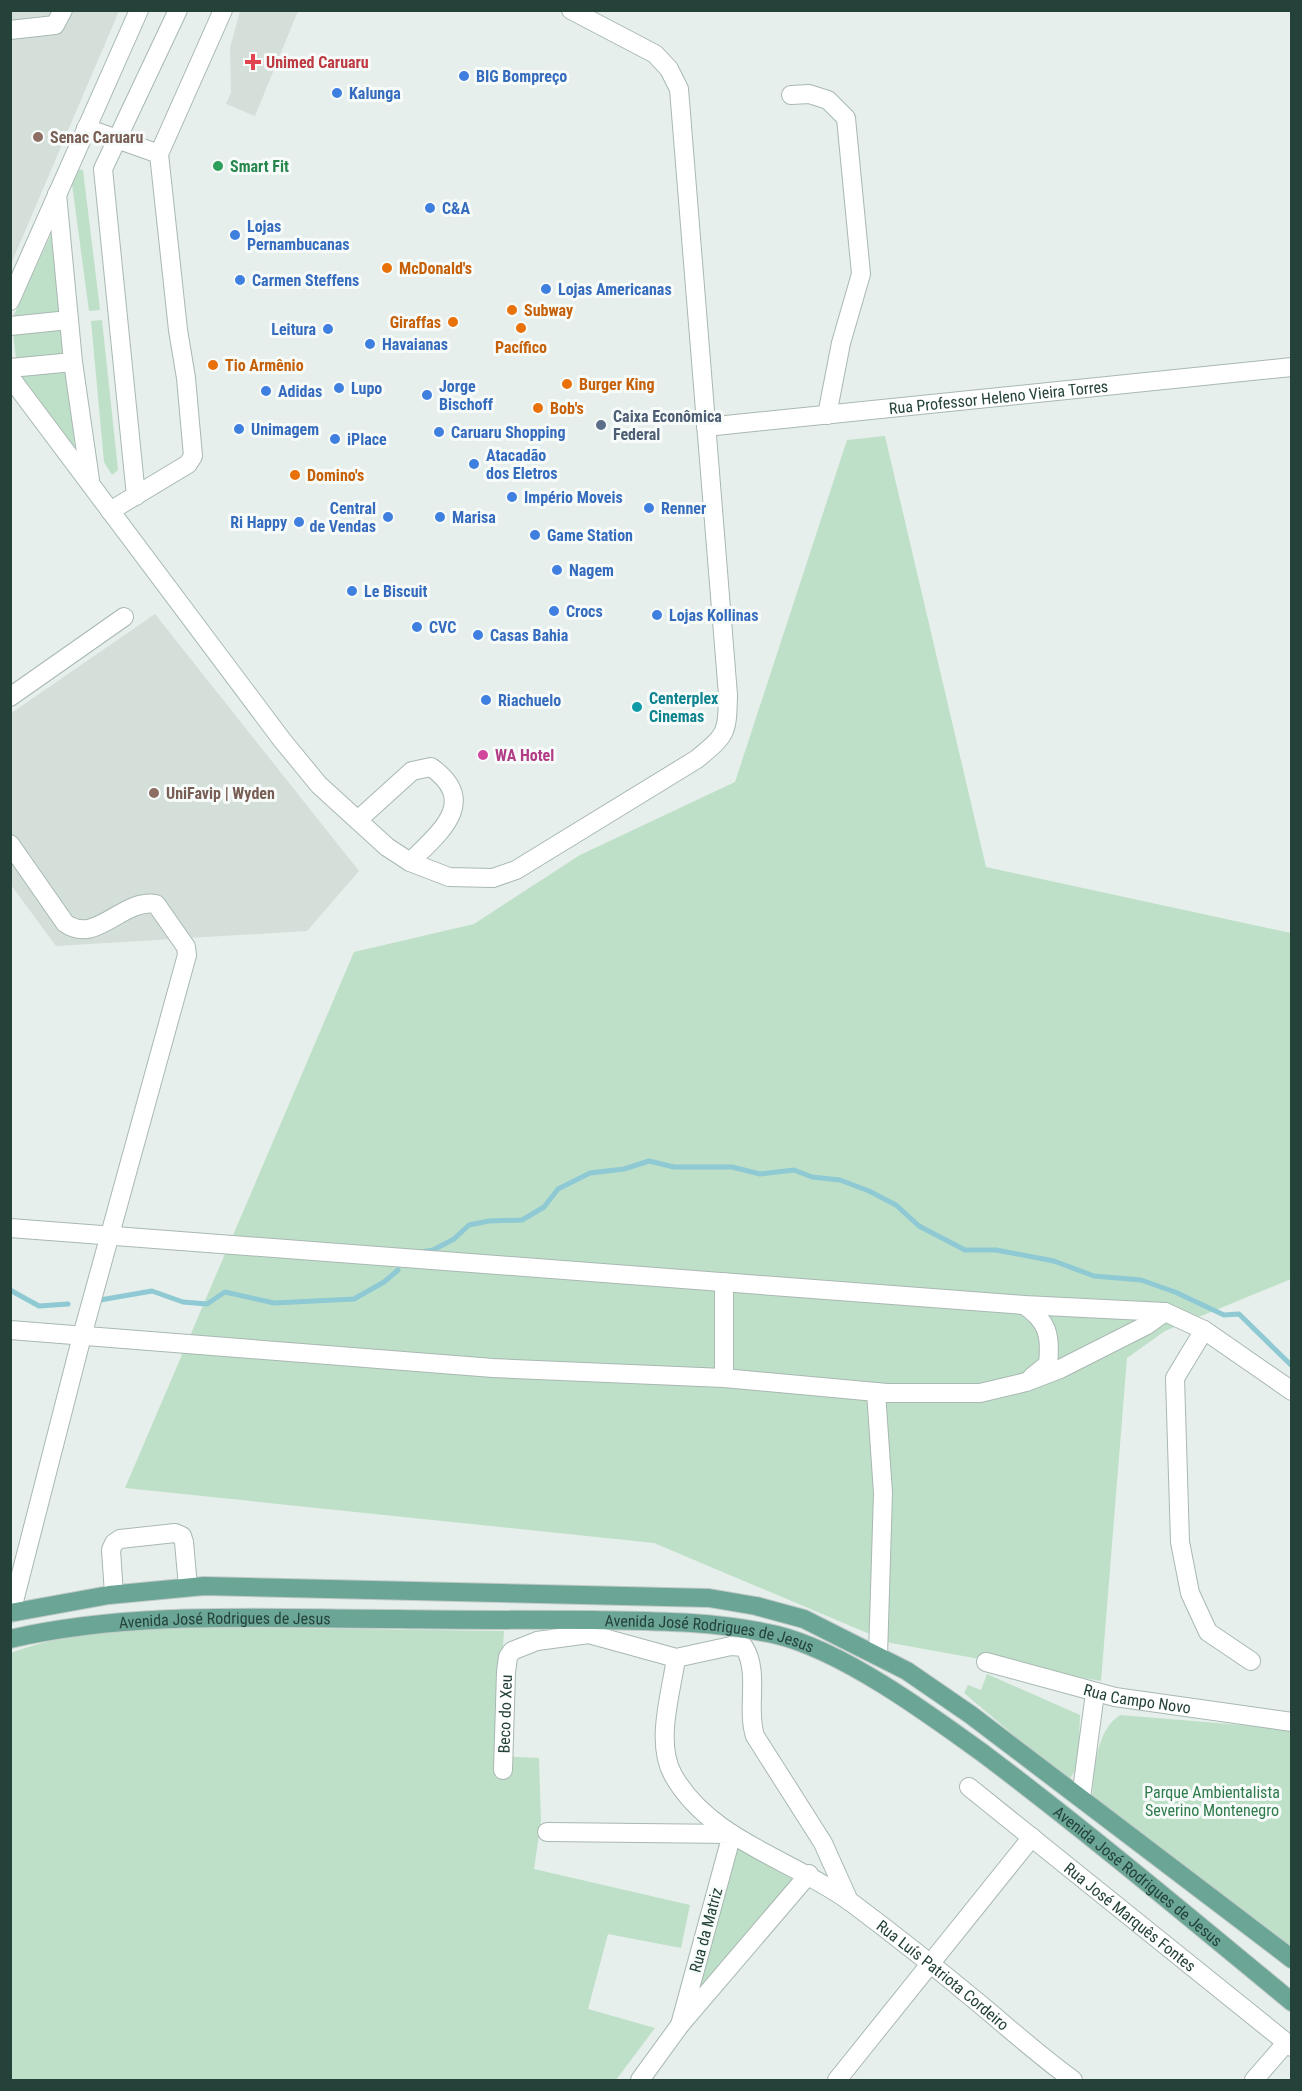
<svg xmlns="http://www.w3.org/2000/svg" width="1302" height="2091" viewBox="0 0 1302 2091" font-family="'Roboto Condensed',sans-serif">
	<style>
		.built { fill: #d4dfda }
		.green { fill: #bfe0c8 }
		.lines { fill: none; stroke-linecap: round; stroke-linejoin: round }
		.stream { stroke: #8ec9d4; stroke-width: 5 }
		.minor-casing { stroke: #a8b8b2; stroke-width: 20 }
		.major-casing { stroke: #c2cac8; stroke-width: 20 }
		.minor { stroke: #fff; stroke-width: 18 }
		.major { stroke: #6aa596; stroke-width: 18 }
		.health-dot { fill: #e0444e; stroke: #f7fbf9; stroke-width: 2 }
		.shop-dot { fill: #3f7fe0; stroke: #f7fbf9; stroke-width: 2 }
		.education-dot { fill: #8d6e63; stroke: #f7fbf9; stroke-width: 2 }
		.leisure-dot { fill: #2e9e5b; stroke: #f7fbf9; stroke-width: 2 }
		.food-dot { fill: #e8710a; stroke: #f7fbf9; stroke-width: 2 }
		.service-dot { fill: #5c6f8a; stroke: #f7fbf9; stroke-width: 2 }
		.culture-dot { fill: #0f9aa8; stroke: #f7fbf9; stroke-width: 2 }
		.hotel-dot { fill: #d1479c; stroke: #f7fbf9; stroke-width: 2 }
		.labels { text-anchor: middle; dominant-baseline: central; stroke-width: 6; stroke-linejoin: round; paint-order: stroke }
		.health-label { font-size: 16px; font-weight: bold; fill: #be3a42; stroke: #f7fbf9; text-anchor: start }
		.shop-label { font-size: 16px; font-weight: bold; fill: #366cbe; stroke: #f7fbf9; text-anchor: start }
		.education-label { font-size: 16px; font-weight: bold; fill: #785e54; stroke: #f7fbf9; text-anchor: start }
		.leisure-label { font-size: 16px; font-weight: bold; fill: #27864d; stroke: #f7fbf9; text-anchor: start }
		.food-label { font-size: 16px; font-weight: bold; fill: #c56008; stroke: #f7fbf9; text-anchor: start }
		.street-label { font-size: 16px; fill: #24423a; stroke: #f7fbf9 }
		.service-label { font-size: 16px; font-weight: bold; fill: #4e5e75; stroke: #f7fbf9; text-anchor: start }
		.culture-label { font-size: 16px; font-weight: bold; fill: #0d838f; stroke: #f7fbf9; text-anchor: start }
		.hotel-label { font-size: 16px; font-weight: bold; fill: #b23c85; stroke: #f7fbf9; text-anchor: start }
		.park-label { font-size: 16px; fill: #2d7a4b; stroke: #f7fbf9 }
	</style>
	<rect width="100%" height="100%" fill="#e6efeb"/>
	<g class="built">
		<path d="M11 11H119L11 264Z"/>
		<path d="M240 11H298L255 116 226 104 231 92 230 48Z"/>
		<path d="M155 614 359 871 307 931 56 946 11 885 10 714Z"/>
	</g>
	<g class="green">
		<path d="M76 169 83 170 100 310 89 311 72 184Z"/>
		<path d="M53 230 61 313 13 317Z"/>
		<path d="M102 320 118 470 112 475 104 462 91 321Z"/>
		<path d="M63 328 66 354 16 359 13 333Z"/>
		<path d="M67 370 75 449 19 375Z"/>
		<path d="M885 436 986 867 1291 933V1279L1165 1331 1127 1358 1101 1681 891 1643 654 1543 125 1488 354 952 474 924 580 855 735 782 847 440Z"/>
		<path d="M226 1627 504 1631 496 1756 539 1758 541 1821 534 1869 690 1905 681 1948 608 1934 588 2009 655 2028 616 2080H11V1653C79 1627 153 1629 226 1627Z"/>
		<path d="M987 1674 1080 1715 1078 1767 1068 1781 964 1693 968 1685 981 1690Z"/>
		<path d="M1120 1715 1291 1729V1959L1091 1805C1095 1776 1093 1733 1120 1715Z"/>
		<path d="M735 1842 801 1876 687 2002Z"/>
	</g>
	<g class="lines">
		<g class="stream">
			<path d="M421 1252 433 1250 454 1239 469 1225 489 1221 522 1220 544 1207 558 1189 590 1173 624 1169 649 1161 674 1167H732L760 1174 794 1170 812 1177 840 1180 869 1191 896 1205 919 1226 965 1250H996L1054 1261 1094 1276 1141 1280 1175 1292 1224 1315 1239 1314 1292 1366"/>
			<path d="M10 1290 39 1306 68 1304"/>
			<path d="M100 1300 152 1291 183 1302 207 1304 225 1292 274 1303 354 1299 384 1282 398 1270"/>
		</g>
		<g class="minor-casing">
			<g id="minor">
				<path d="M10 30 55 25 63 10"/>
				<path d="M791 95 809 94 828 100 846 118 861 274 841 343 827 415"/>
				<path d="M86 128 159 154"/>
				<path d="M57 194 73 362 90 480"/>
				<path d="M10 301 139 10"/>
				<path d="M10 326 69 320"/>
				<path d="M10 368 73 362"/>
				<path d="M10 377 282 740 319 785 387 847 410 862 449 877 493 878 516 870 697 759C727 734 727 734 728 695L679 89 669 69 655 54 571 10"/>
				<path id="s1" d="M706 427 1292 367"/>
				<path d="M136 496 103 169 178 10"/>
				<path d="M110 511 188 464 193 456 186 378 178 330 159 154 223 10"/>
				<path d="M10 697 124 617"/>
				<path d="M359 819 412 771 431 767C480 802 439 833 410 862"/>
				<path d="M10 844 65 923C96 946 122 898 156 904L186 947 187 955 82 1336 11 1613"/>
				<path d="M10 1228 1024 1305 1165 1312"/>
				<path d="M724 1282V1378"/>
				<path d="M1024 1305C1048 1321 1051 1336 1048 1364L1032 1377"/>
				<path d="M10 1330 493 1368 724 1378 887 1393H980L1026 1382 1060 1369 1147 1325 1165 1312 1204 1330 1292 1391"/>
				<path d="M1204 1330 1175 1378 1180 1542 1190 1593 1208 1632 1251 1661"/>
				<path d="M876 1392 883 1493 878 1656"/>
				<path d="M114 1594 111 1550 114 1543 120 1539 175 1533 182 1536 184 1542 188 1587"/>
				<path id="s2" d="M676 1658C671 1694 655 1742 673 1775 710 1841 794 1860 852 1903 896 1936 939 1970 981 2005 1011 2030 1041 2057 1073 2080"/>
				<path id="s3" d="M986 1662 1115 1697 1292 1722"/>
				<path id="s4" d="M503 1770 506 1672 508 1657 512 1651 537 1641 589 1634 676 1658 731 1646 744 1647C760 1672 746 1709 755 1736L823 1843 849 1901"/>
				<path id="s5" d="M969 1787 1292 2047"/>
				<path d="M1081 1798 1095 1693"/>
				<path d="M547 1832 732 1834 680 2025"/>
				<path d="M640 2080 680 2025 809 1874"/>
				<path d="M837 2080 1032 1837"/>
				<path d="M1254 2080 1286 2043"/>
			</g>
		</g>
		<g class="major-casing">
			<g id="major">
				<path d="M10 1613 109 1595 204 1586 709 1598 756 1606 804 1619 907 1671 971 1715 1292 1959"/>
				<path id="s6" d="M10 1639C136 1610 269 1619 397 1619 463 1620 529 1620 594 1620 656 1621 716 1621 777 1635 843 1651 929 1714 984 1754 1089 1833 1190 1918 1292 2002"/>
			</g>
		</g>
		<use href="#minor" class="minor"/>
		<use href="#major" class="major"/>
	</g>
	<path class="health-dot" d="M250 53h6v6h6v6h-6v6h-6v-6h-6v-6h6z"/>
	<g class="shop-dot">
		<circle cx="464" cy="76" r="6"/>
		<circle cx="337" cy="93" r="6"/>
		<circle cx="430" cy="208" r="6"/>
		<circle cx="235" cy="235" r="6"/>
		<circle cx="240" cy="280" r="6"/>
		<circle cx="546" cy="289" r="6"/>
		<circle cx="328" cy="329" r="6"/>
		<circle cx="370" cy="344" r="6"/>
		<circle cx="339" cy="388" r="6"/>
		<circle cx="266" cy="391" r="6"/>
		<circle cx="427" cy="395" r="6"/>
		<circle cx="239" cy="429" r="6"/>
		<circle cx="439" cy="432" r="6"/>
		<circle cx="335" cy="439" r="6"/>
		<circle cx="474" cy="464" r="6"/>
		<circle cx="512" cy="497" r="6"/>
		<circle cx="649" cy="508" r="6"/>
		<circle cx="388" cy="517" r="6"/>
		<circle cx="440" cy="517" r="6"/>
		<circle cx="299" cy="522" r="6"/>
		<circle cx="535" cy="535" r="6"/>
		<circle cx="557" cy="570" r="6"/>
		<circle cx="352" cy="591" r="6"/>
		<circle cx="554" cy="611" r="6"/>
		<circle cx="657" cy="615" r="6"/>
		<circle cx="417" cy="627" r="6"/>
		<circle cx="478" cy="635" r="6"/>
		<circle cx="486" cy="700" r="6"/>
	</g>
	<g class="education-dot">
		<circle cx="38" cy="137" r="6"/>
		<circle cx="154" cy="793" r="6"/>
	</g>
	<circle class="leisure-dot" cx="218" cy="166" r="6"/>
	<g class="food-dot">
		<circle cx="387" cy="268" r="6"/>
		<circle cx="512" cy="310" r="6"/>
		<circle cx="453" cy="322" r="6"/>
		<circle cx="521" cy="328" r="6"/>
		<circle cx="213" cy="365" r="6"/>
		<circle cx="567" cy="384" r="6"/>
		<circle cx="538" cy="408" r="6"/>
		<circle cx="295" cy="475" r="6"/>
	</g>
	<circle class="service-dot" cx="601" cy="425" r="6"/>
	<circle class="culture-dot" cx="637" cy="707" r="6"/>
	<circle class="hotel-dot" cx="483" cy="755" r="6"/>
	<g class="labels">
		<g class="health-label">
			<text x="266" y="62">Unimed Caruaru</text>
		</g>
		<g class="shop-label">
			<text x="476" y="76">BIG Bompreço</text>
			<text x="349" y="93">Kalunga</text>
			<text x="442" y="208">C&amp;A</text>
			<text x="247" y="226">Lojas<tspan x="247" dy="18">Pernambucanas</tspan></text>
			<text x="252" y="280">Carmen Steffens</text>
			<text x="558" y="289">Lojas Americanas</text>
			<text x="316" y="329" text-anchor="end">Leitura</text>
			<text x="382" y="344">Havaianas</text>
			<text x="439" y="386">Jorge<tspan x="439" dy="18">Bischoff</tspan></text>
			<text x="351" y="388">Lupo</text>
			<text x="278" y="391">Adidas</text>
			<text x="251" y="429">Unimagem</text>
			<text x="451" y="432">Caruaru Shopping</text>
			<text x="347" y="439">iPlace</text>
			<text x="486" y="455">Atacadão<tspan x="486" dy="18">dos Eletros</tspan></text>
			<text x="524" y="497">Império Moveis</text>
			<text x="376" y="508" text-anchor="end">Central<tspan x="376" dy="18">de Vendas</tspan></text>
			<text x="661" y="508">Renner</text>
			<text x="452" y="517">Marisa</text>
			<text x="287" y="522" text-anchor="end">Ri Happy</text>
			<text x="547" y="535">Game Station</text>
			<text x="569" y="570">Nagem</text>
			<text x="364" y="591">Le Biscuit</text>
			<text x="566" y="611">Crocs</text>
			<text x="669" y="615">Lojas Kollinas</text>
			<text x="429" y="627">CVC</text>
			<text x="490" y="635">Casas Bahia</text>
			<text x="498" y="700">Riachuelo</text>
		</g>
		<g class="education-label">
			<text x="50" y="137">Senac Caruaru</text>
			<text x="166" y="793">UniFavip | Wyden</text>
		</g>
		<g class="leisure-label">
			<text x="230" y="166">Smart Fit</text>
		</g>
		<g class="food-label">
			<text x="399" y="268">McDonald's</text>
			<text x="524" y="310">Subway</text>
			<text x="441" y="322" text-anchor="end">Giraffas</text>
			<text x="521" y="347" text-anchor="middle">Pacífico</text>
			<text x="225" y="365">Tio Armênio</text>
			<text x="579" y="384">Burger King</text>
			<text x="550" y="408">Bob's</text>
			<text x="307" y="475">Domino's</text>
		</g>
		<g class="street-label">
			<text stroke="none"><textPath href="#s1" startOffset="294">Rua Professor Heleno Vieira Torres</textPath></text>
			<text stroke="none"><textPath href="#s6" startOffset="216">Avenida José Rodrigues de Jesus</textPath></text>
			<text stroke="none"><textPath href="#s6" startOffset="702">Avenida José Rodrigues de Jesus</textPath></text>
			<text stroke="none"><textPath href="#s3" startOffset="156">Rua Campo Novo</textPath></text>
			<text stroke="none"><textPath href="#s4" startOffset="56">Beco do Xeu</textPath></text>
			<text stroke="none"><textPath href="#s6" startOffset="1206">Avenida José Rodrigues de Jesus</textPath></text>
			<text stroke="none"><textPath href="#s5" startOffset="207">Rua José Marquês Fontes</textPath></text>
			<text transform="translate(706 1930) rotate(-75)">Rua da Matriz</text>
			<text stroke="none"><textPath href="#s2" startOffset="458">Rua Luís Patriota Cordeiro</textPath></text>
		</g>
		<g class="service-label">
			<text x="613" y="416">Caixa Econômica<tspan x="613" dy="18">Federal</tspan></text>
		</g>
		<g class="culture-label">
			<text x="649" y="698">Centerplex<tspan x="649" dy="18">Cinemas</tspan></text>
		</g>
		<g class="hotel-label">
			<text x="495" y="755">WA Hotel</text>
		</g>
		<g class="park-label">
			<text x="1212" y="1792">Parque Ambientalista<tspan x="1212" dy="18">Severino Montenegro</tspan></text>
		</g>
	</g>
	<rect width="1302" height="2091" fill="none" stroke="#24423a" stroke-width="24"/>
</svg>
